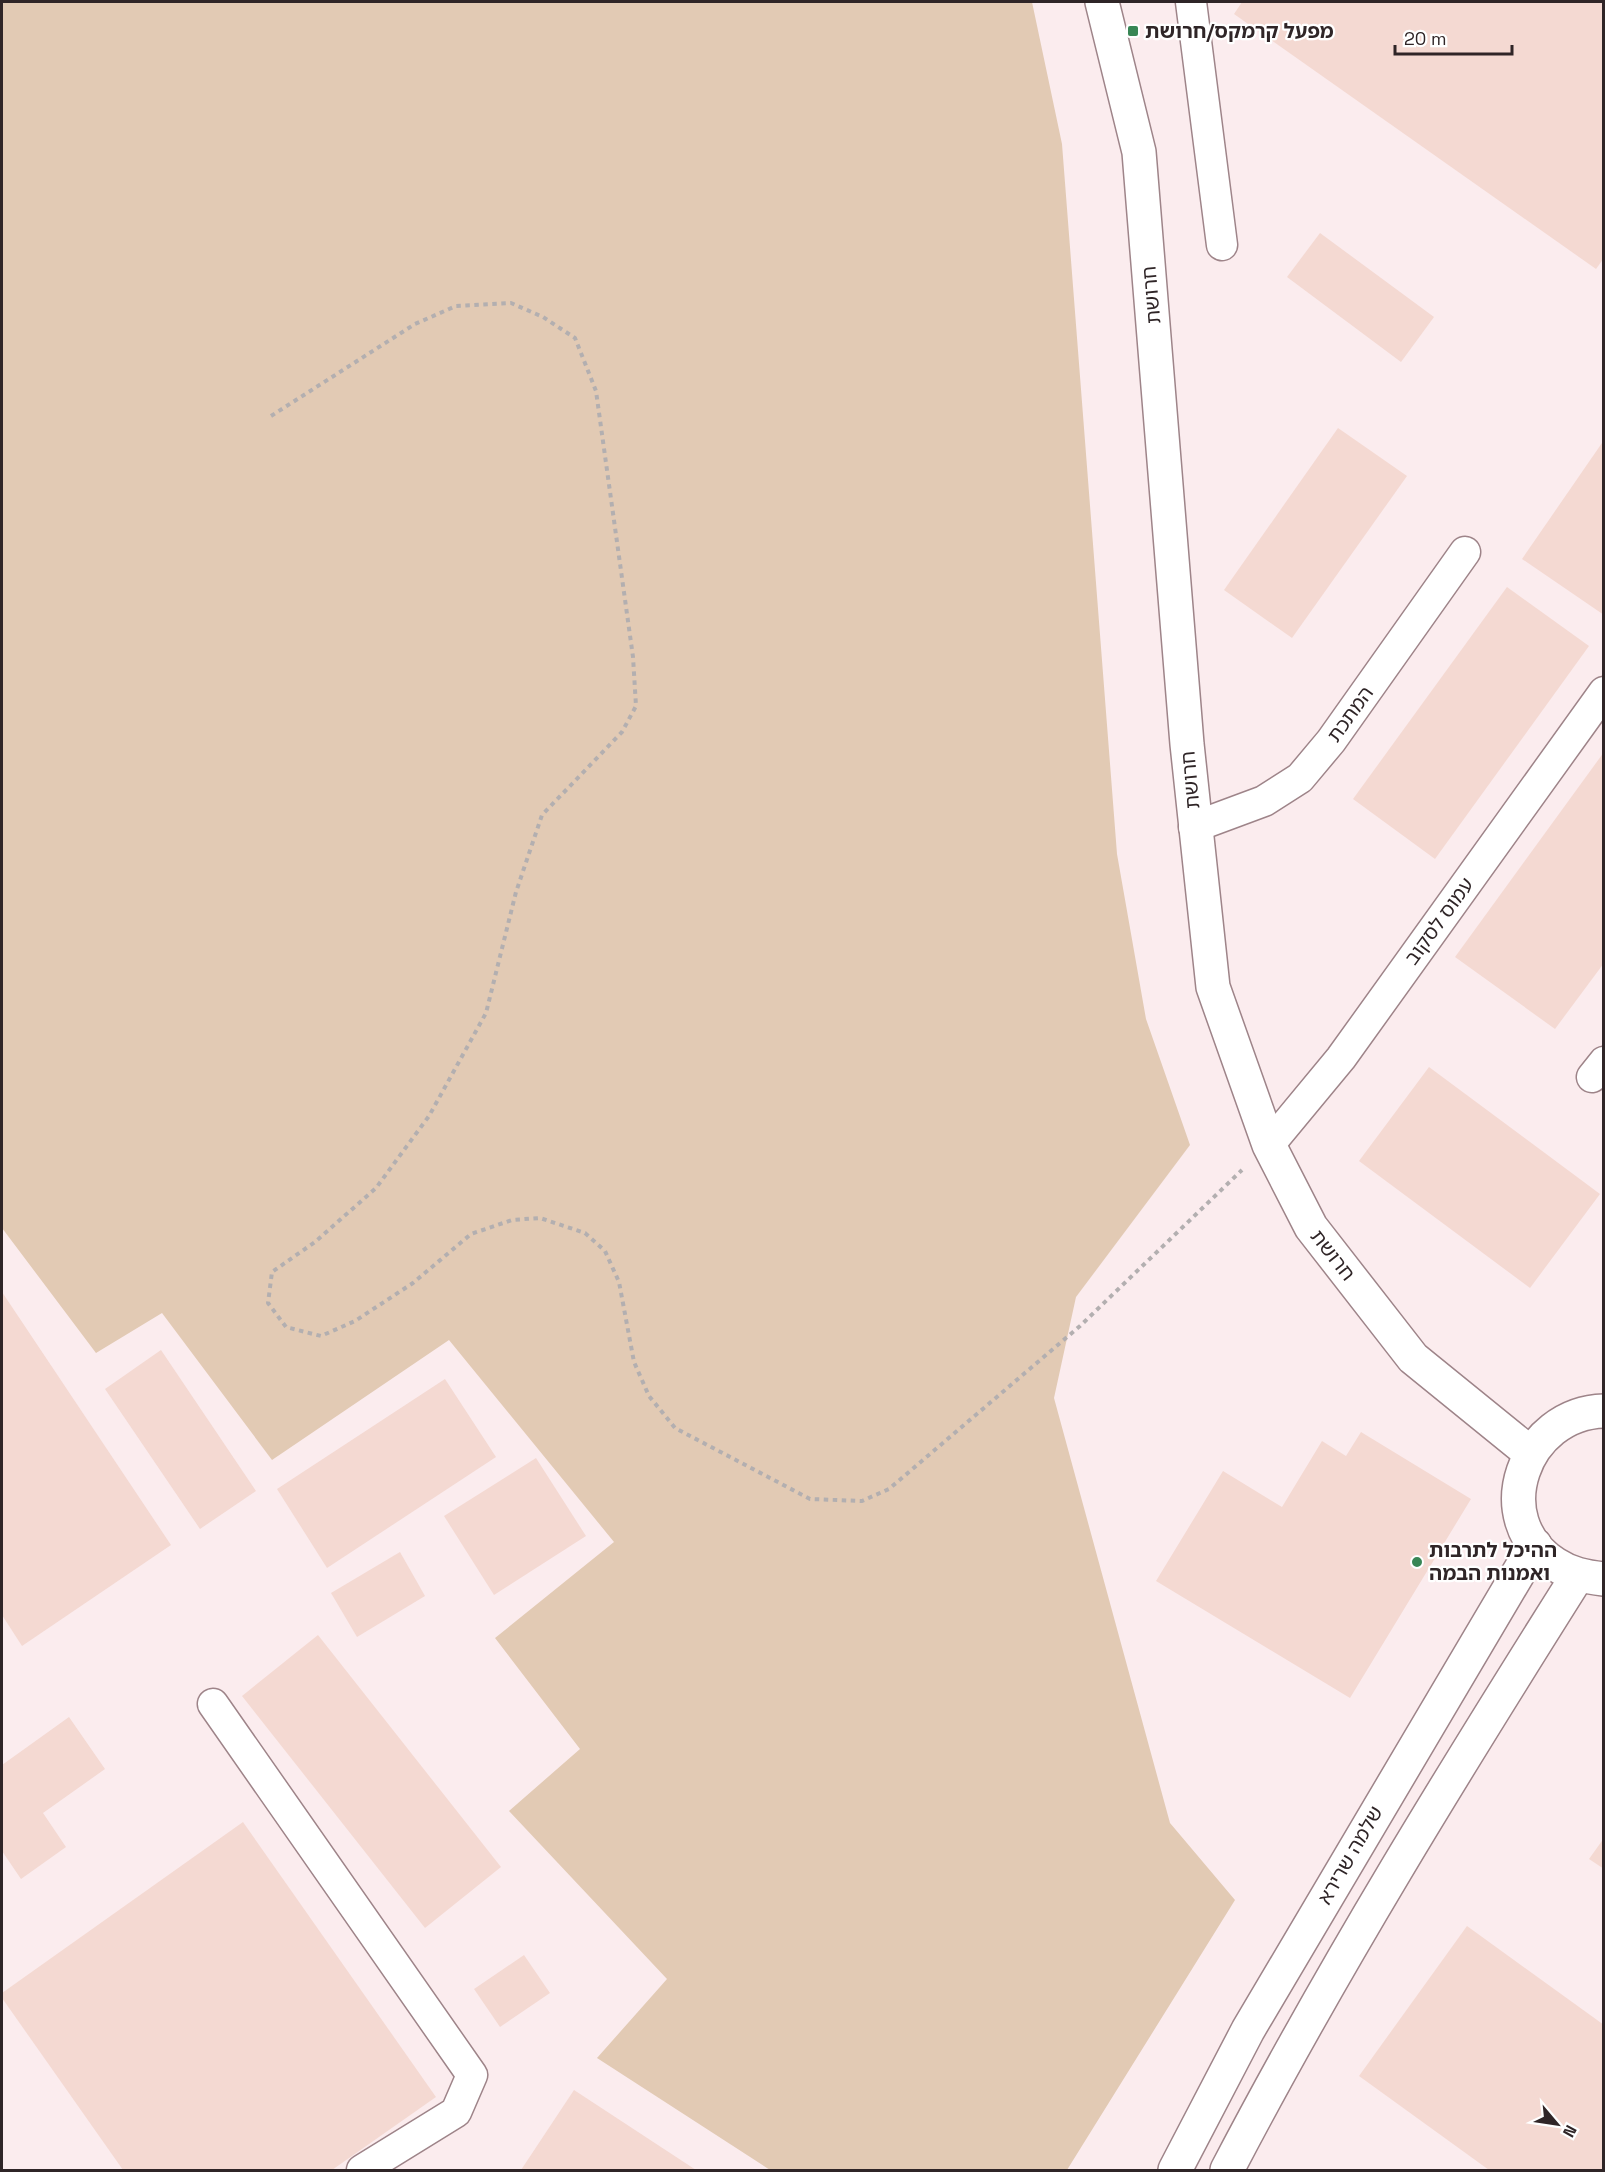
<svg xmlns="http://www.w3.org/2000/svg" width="1605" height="2172" viewBox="0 0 1605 2172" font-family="'Space Grotesk','Noto Sans Hebrew',sans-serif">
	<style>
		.built { fill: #fbecee }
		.green { fill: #e2cab4 }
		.building { fill: #f4d9d2 }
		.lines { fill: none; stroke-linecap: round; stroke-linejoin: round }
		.minor-casing { stroke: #9e8489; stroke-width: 33 }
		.tertiary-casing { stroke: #9e8489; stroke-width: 36 }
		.path { stroke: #b3afb0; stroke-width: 4; stroke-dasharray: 4.5 4.5; stroke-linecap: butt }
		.minor { stroke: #fff; stroke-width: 30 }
		.tertiary { stroke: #fff; stroke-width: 33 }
		.poi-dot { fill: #388655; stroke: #fff; stroke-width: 2 }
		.labels { text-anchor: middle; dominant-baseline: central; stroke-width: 4.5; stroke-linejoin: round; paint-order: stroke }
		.poi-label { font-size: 20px; font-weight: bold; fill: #2f2527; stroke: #fff; text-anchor: start }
		.street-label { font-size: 20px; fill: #2f2527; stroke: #fff }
	</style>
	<rect width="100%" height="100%" fill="#fcfcfc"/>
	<rect class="built" x="2" y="2" width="1601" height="2168"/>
	<path class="green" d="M2 2H1032L1062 144 1117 854 1146 1019 1190 1145 1076 1297 1054 1398 1170 1823 1235 1900 1067 2170H770L597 2058 667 1979 509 1811 580 1749 495 1638 614 1542 449 1340 272 1460 162 1313 96 1353 2 1228Z"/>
	<g class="building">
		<path d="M1242 2H1604V258L1596 269 1234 14Z"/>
		<path d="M1320 233 1434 317 1401 362 1287 277Z"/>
		<path d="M1338 428 1407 476 1292 638 1224 590Z"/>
		<path d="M1604 440V615L1522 559Z"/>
		<path d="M1507 587 1589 646 1435 859 1353 799Z"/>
		<path d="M1604 752V963L1555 1029 1455 957Z"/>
		<path d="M1429 1067 1600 1194 1530 1288 1359 1161Z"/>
		<path d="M2 1292 171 1545 22 1646 2 1615Z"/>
		<path d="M161 1350 256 1491 200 1529 105 1389Z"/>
		<path d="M445 1379 496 1457 327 1568 277 1489Z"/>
		<path d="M1361 1432 1471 1499 1350 1698 1156 1581 1223 1471 1282 1507 1322 1441 1346 1456Z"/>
		<path d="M536 1458 586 1536 494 1595 444 1516Z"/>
		<path d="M400 1552 425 1596 357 1637 331 1593Z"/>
		<path d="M318 1635 501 1867 425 1928 242 1696Z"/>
		<path d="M69 1717 105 1769 43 1813 66 1847 21 1879 2 1851V1765Z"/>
		<path d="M243 1822 436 2097 332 2170H123L2 1998V1993Z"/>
		<path d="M1604 1838V1869L1589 1859Z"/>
		<path d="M1467 1926 1604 2025V2170H1489L1359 2076Z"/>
		<path d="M524 1955 550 1993 500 2027 474 1989Z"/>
		<path d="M574 2090 696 2170H521Z"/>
	</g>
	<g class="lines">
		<g class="minor-casing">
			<g id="minor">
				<path d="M1191 2 1222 245"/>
				<path d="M1194 827 1264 801 1300 778 1331 741 1465 552"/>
				<path d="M1592 1077 1604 1062"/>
				<path d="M1269 1145 1341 1058 1604 692"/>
				<path d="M213 1704 472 2075 456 2112 362 2170"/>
			</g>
		</g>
		<g class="tertiary-casing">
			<g id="tertiary">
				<path d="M1102 2 1139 152 1187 744 1213 987 1269 1145 1311 1227 1413 1358 1530 1453"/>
				<path d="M1604 1411C1524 1413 1485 1519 1555 1564 1570 1574 1586 1577 1604 1579"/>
				<path d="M1175 2170 1248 2030 1535 1545"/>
				<path d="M1227 2170C1333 1967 1455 1770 1578 1575"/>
			</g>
		</g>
		<path class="path" d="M271 416 415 324 456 306 511 303 543 317 575 338 596 391 633 657 636 706 622 732 542 815 516 892 486 1013 429 1116 376 1188 315 1242 272 1272 268 1303 286 1327 321 1336 355 1321 413 1283 471 1234 512 1220 540 1218 585 1233 605 1251 619 1282 634 1362 649 1396 675 1428 810 1499 862 1501 889 1489 1080 1326 1242 1170"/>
		<use href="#minor" class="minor"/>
		<use href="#tertiary" class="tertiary"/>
	</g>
	<g class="poi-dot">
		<rect x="1127" y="25" width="12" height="12" rx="3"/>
		<circle cx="1417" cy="1562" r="6"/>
	</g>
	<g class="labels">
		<g class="poi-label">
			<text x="1145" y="31">מפעל קרמקס/חרושת</text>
			<text x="1429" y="1550">ההיכל לתרבות<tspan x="1429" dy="23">ואמנות הבמה</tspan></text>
		</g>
		<g class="street-label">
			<text transform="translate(1151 295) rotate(-95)">חרושת</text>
			<text transform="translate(1350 714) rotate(-54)">המתכת</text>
			<text transform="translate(1190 780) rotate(-95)">חרושת</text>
			<text transform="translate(1439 921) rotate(-54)">עמוס לסקוב</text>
			<text transform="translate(1333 1255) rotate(52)">חרושת</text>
			<text transform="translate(1350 1855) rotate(-60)">שלמה שרירא</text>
		</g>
	</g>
	<rect width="1605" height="2172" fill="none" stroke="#2f2527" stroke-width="6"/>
	<g transform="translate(1557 2124) rotate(119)" stroke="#ffffff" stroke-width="4.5" paint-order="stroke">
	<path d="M0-4.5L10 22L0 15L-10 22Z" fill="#2f2527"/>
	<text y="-9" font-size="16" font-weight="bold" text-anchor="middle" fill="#2f2527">N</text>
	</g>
	<path d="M1395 45v9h117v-9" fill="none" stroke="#2f2527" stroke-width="3"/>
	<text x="1404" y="45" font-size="18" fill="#2f2527" stroke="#ffffff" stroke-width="4.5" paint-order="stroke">20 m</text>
</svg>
